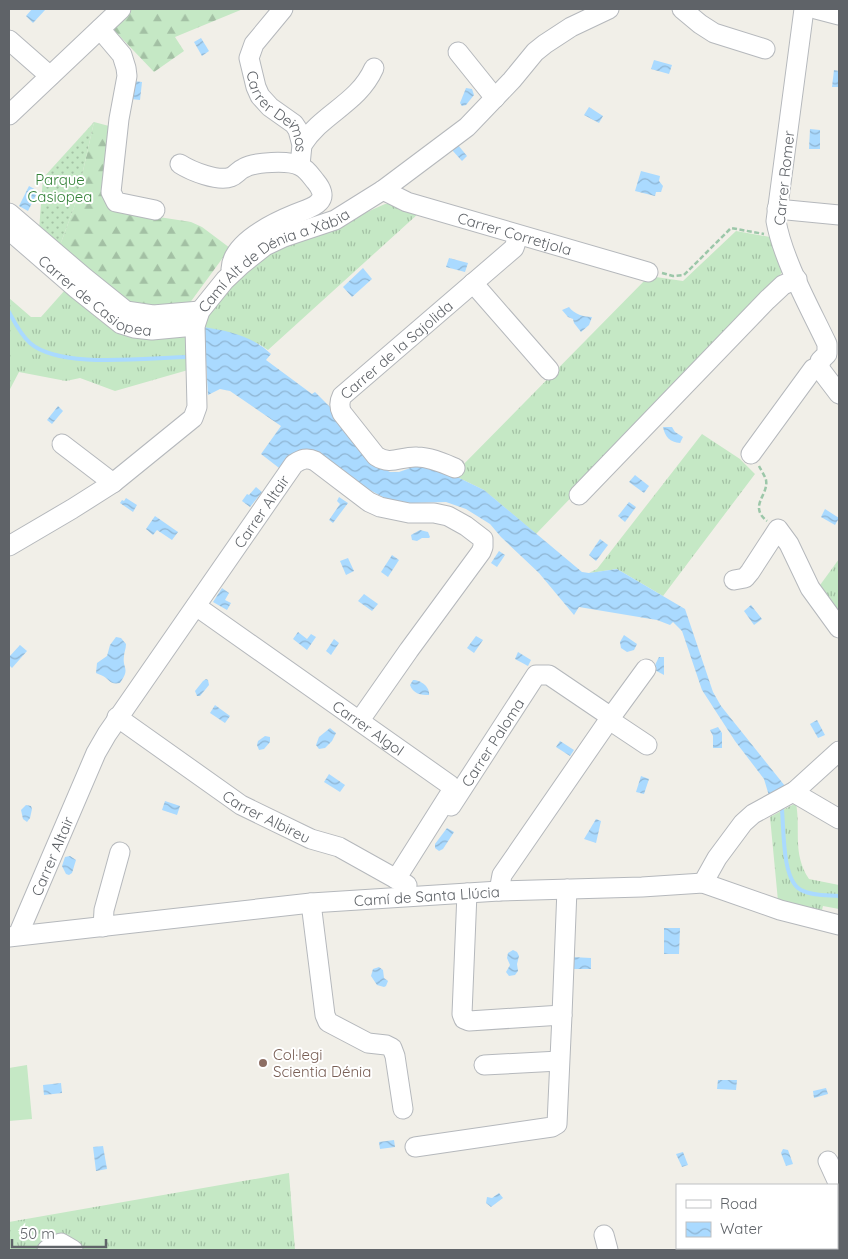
<svg xmlns="http://www.w3.org/2000/svg" width="848" height="1259" viewBox="0 0 848 1259" font-family="Quicksand,sans-serif">
	<style>
		.grass { fill: url(#grass-tufts) }
		.forest { fill: url(#forest-firs) }
		.park { fill: url(#park-dots) }
		.pitch { fill: #c5e8c5 }
		.water { fill: url(#water-waves) }
		.lines { fill: none; stroke-linecap: round; stroke-linejoin: round }
		.stream { stroke: #aadaff; stroke-width: 4 }
		.minor-casing { stroke: #b5b8bc; stroke-width: 21 }
		.path { stroke: #9cc7a9; stroke-width: 2.5; stroke-dasharray: 5 2.5; stroke-linecap: butt }
		.minor { stroke: #fff; stroke-width: 19 }
		.education-dot { fill: #8d6e63; stroke: #fff; stroke-width: 2 }
		.labels { text-anchor: middle; dominant-baseline: central; stroke-width: 4; stroke-linejoin: round; paint-order: stroke }
		.street-label { font-size: 15px; fill: #5f6368; stroke: #fff }
		.park-label { font-size: 15px; fill: #348238; stroke: #fff }
		.education-label { font-size: 15px; fill: #785e54; stroke: #fff; text-anchor: start }
	</style>
	<defs>
		<pattern id="grass-tufts" width="24" height="20" patternUnits="userSpaceOnUse" patternTransform="scale(1.25)"><rect width="24" height="20" fill="#c5e8c5"/><path d="M3 7l-1-3M5 7V3M7 7l1-3M15 17l-1-3M17 17v-4M19 17l1-3" fill="none" stroke="#a3c0a4"/></pattern>
		<pattern id="forest-firs" width="22" height="20" patternUnits="userSpaceOnUse" patternTransform="scale(1.25)"><rect width="22" height="20" fill="#c5e8c5"/><path d="M5 1l3.5 6h-7zM16 11l3.5 6h-7z" fill="#a3c0a4"/></pattern>
		<pattern id="park-dots" width="8" height="8" patternUnits="userSpaceOnUse" patternTransform="scale(1.25)"><rect width="8" height="8" fill="#c5e8c5"/><path d="M2 2h.1M6 6h.1" fill="none" stroke="#a3c0a4" stroke-width="1.8" stroke-linecap="round"/></pattern>
		<pattern id="water-waves" width="16" height="10" patternUnits="userSpaceOnUse" patternTransform="scale(1.25)"><rect width="16" height="10" fill="#aadaff"/><path d="M0 5q4-4 8 0t8 0" fill="none" stroke="#8eb4d2"/></pattern>
	</defs>
	<rect width="100%" height="100%" fill="#f1efe8"/>
	<g class="grass">
		<path d="M385 204H394L419 213 268 350 259 344 204 327 206 318 243 271 279 248 331 228Z"/>
		<path d="M736 231 770 237 786 267 760 301 536 534 484 490 453 475 649 276 683 281Z"/>
		<path d="M65 290 129 337H185L188 370 115 391 80 378 66 381 19 372 9 391V298L31 317H41Z"/>
		<path d="M702 434 740 459 755 474 663 596 617 569 589 573 597 569Z"/>
		<path d="M839 559V623L815 592Z"/>
		<path d="M796 803C801 831 792 853 809 879L839 885V909L823 906 821 914 778 901 770 817Z"/>
		<path d="M289 1173 295 1250H9V1222Z"/>
	</g>
	<g class="forest">
		<path d="M132 9H243L175 37 184 51 154 72 112 28Z"/>
		<path d="M94 122 109 126 104 188 114 210 191 222 202 227 230 248 189 304 161 308 129 302 59 248 76 202Z"/>
	</g>
	<path class="park" d="M94 122 76 202 59 248 39 230 43 178Z"/>
	<path class="pitch" d="M27 1065 32 1119 9 1121V1068Z"/>
	<g class="water">
		<path d="M32 9H46L33 23 26 16Z"/>
		<path d="M201 38 209 51 202 56 194 42Z"/>
		<path d="M654 60 672 65 669 74 651 69Z"/>
		<path d="M834 70 839 71V87H832Z"/>
		<path d="M133 81 142 82 140 100 131 99Z"/>
		<path d="M466 88 472 89 474 95 466 105 462 106 460 103Z"/>
		<path d="M589 107 603 116 599 123 584 115Z"/>
		<path d="M810 129 820 130V149H809Z"/>
		<path d="M458 145 467 156 462 161 452 150Z"/>
		<path d="M641 171 660 176 659 181 663 186 661 192H656L655 196 635 191Z"/>
		<path d="M29 186 38 191 28 211 19 206Z"/>
		<path d="M449 258 468 263 465 272 446 267Z"/>
		<path d="M363 268 372 279 352 297 343 287Z"/>
		<path d="M569 307C574 314 584 317 592 317L589 325 581 332 574 323 573 319 568 317 562 310Z"/>
		<path d="M204 327C228 331 253 336 271 354L266 360 312 394 315 392 332 409 380 467 390 472H399L416 466 426 467 453 475 484 490 582 572 589 573 617 569 685 609 713 692 721 706 785 786 770 799 764 779 735 741 702 690 682 631 673 622 670 625 657 620 579 607 574 615 539 573 501 537 490 524 466 509 446 502 412 503 396 502 383 497 364 487 317 455 283 471 261 454 281 426 230 391 220 389 208 395Z"/>
		<path d="M58 406 63 411 52 424 47 420Z"/>
		<path d="M663 427H672L675 432 683 437 680 443C670 442 665 437 663 427Z"/>
		<path d="M635 475 649 486 644 493 629 482Z"/>
		<path d="M256 487 262 492 250 507 242 501 247 494 249 495Z"/>
		<path d="M339 497 348 503 333 523 329 520 340 504 337 501Z"/>
		<path d="M126 498 137 505 133 512 120 503 122 500 124 501Z"/>
		<path d="M629 502 636 507 625 522 618 516Z"/>
		<path d="M825 509 839 518 835 525 821 517Z"/>
		<path d="M155 516 178 532 172 540 157 530 153 535 146 529Z"/>
		<path d="M420 530 428 532 430 537 429 538H422L417 541 412 540 411 535Z"/>
		<path d="M600 539 608 545 596 561 589 555Z"/>
		<path d="M499 551 505 555 497 567 491 563Z"/>
		<path d="M392 555 399 560 388 577 381 572Z"/>
		<path d="M348 558 354 571 346 575 340 561Z"/>
		<path d="M222 588 229 593 225 600 231 603 227 610 213 602Z"/>
		<path d="M364 594 378 604 372 611 358 601Z"/>
		<path d="M751 605 762 619 754 625 744 611Z"/>
		<path d="M298 632 307 639 311 634 316 637 307 650 293 639Z"/>
		<path d="M624 635 637 644 634 650 627 652 621 648 620 642Z"/>
		<path d="M476 636 483 640 474 653 467 648Z"/>
		<path d="M116 637 121 638 126 644C126 649 124 652 124 656 122 669 131 668 120 683 110 685 110 680 103 676 101 675 98 674 96 673L97 663 107 656 110 645Z"/>
		<path d="M334 639 339 643 331 655 326 651Z"/>
		<path d="M20 645 27 651 12 668 9 665V657Z"/>
		<path d="M518 652 531 660 528 666 515 659Z"/>
		<path d="M659 657H664V675L653 669Z"/>
		<path d="M206 679 208 680 209 685 200 696H197L195 691 203 681Z"/>
		<path d="M413 680C421 680 430 687 429 695 421 695 413 694 410 685Z"/>
		<path d="M215 705 230 716 225 723 210 713Z"/>
		<path d="M817 720 825 735 818 738 810 724Z"/>
		<path d="M718 727 722 733V748H713V736L710 730Z"/>
		<path d="M330 728 336 733 332 741 325 748 319 749 316 745 319 737Z"/>
		<path d="M265 736 270 737V742L264 749 259 750 257 745 258 741Z"/>
		<path d="M560 741 574 750 570 756 556 747Z"/>
		<path d="M329 774 345 785 340 792 324 782Z"/>
		<path d="M641 776 649 779 644 794 636 792Z"/>
		<path d="M165 801 180 806 177 815 162 810Z"/>
		<path d="M26 805 31 806 32 809 30 818 27 822 23 819 21 810Z"/>
		<path d="M596 819 601 821 596 843 584 839Z"/>
		<path d="M447 828 454 832 443 849 439 851 435 848V844Z"/>
		<path d="M70 856 76 860 72 873 69 875 66 874 62 866 65 857Z"/>
		<path d="M664 928H680L679 954H664Z"/>
		<path d="M513 950 517 952 519 956 517 964 518 971 515 975 509 976 506 972 510 965 507 958 508 953Z"/>
		<path d="M572 957 591 958V969H572Z"/>
		<path d="M379 967 383 970 384 978 388 981 386 986 384 987 377 985 371 976 373 969Z"/>
		<path d="M718 1080H737L736 1090 717 1089Z"/>
		<path d="M61 1083 62 1093 44 1095 43 1085Z"/>
		<path d="M826 1088 828 1094 814 1098 813 1091Z"/>
		<path d="M394 1140 395 1147 380 1149 379 1142Z"/>
		<path d="M103 1146 107 1169 96 1171 93 1147Z"/>
		<path d="M783 1149 788 1150 793 1164 786 1166 781 1153Z"/>
		<path d="M683 1152 688 1165 682 1167 676 1154Z"/>
		<path d="M499 1193 503 1198 491 1207 486 1203 487 1197 492 1198Z"/>
	</g>
	<g class="lines">
		<g class="stream">
			<path d="M9 312C15 323 20 334 30 343 61 370 151 357 191 357"/>
			<path d="M782 810C784 831 782 880 801 890 812 896 827 895 839 896"/>
		</g>
		<g class="minor-casing">
			<g id="minor">
				<path id="s1" d="M283 9 254 44 249 58 256 87 260 96 270 107 294 124 298 130 302 145 300 165"/>
				<path d="M682 9 700 24 714 33 765 49"/>
				<path d="M804 9 776 221C783 260 810 308 827 344V354L820 361V369L839 394"/>
				<path d="M816 9 839 15"/>
				<path d="M100 29 122 55 126 68 127 76 119 119 111 192 116 202 155 210"/>
				<path d="M9 40 50 76"/>
				<path d="M458 52 495 98"/>
				<path d="M9 115 121 9"/>
				<path d="M302 145C322 113 358 104 374 68"/>
				<path d="M180 164C191 171 218 182 231 177 236 175 239 170 244 168 254 162 289 160 300 166 307 169 311 176 316 182 321 188 325 196 319 202 314 208 302 211 295 214 273 223 232 242 231 269"/>
				<path id="s2" d="M383 190 407 202 648 272"/>
				<path d="M777 209 839 215"/>
				<path d="M9 213 85 278 126 311 153 315 200 311"/>
				<path id="s3" d="M9 230 77 289 121 324 134 328 152 330 195 326"/>
				<path d="M473 283 549 370"/>
				<path d="M62 444 113 483"/>
				<path d="M751 454 813 369 819 366 820 364"/>
				<path id="s4" d="M455 468C443 463 430 457 417 457 401 456 391 466 376 456L342 413C339 407 339 402 342 396L514 248 518 236"/>
				<path d="M579 495 767 300 783 285 797 279"/>
				<path id="s5" d="M9 546 72 509 113 483 193 418 197 407 195 326 200 311 225 280 241 265 265 246 284 237 335 220 383 190 467 127 512 80 535 52 545 44 571 27 609 9"/>
				<path d="M734 580 745 578 750 572 778 529 789 544 810 588 839 628"/>
				<path id="s6" d="M196 606 450 785 451 792 396 879"/>
				<path id="s7" d="M117 717 241 805 311 839 339 847 407 885"/>
				<path d="M795 791 798 795 839 819"/>
				<path id="s8" d="M451 806 536 675H549L611 717 646 669"/>
				<path d="M703 883 717 858 743 823 753 814 795 791 839 751"/>
				<path d="M499 891 502 875 611 717 614 723 647 745"/>
				<path d="M311 903 325 1015 328 1022 368 1043 386 1045 392 1048 395 1056 403 1109"/>
				<path d="M103 927 104 910 120 852"/>
				<path id="s9" d="M18 935 96 753 107 734 294 464C302 459 307 457 315 461L369 502 380 507 409 513H434L448 516 466 526 483 539V547L481 552 409 650 360 720"/>
				<path id="s10" d="M9 937 311 903 499 891 642 887 703 883 780 910 839 925"/>
				<path d="M562 1015 567 889"/>
				<path d="M484 1065 559 1061"/>
				<path d="M415 1147 552 1127 557 1124 562 1015 469 1021 464 1019 462 1014 467 893"/>
				<path d="M828 1161 839 1185"/>
				<path d="M604 1235 608 1250"/>
				<path d="M761 1248 763 1250"/>
				<path d="M815 1248 816 1250"/>
				<path d="M47 1250 52 1246 61 1243 73 1250"/>
			</g>
		</g>
		<g class="path">
			<path d="M662 273 673 276 684 275 731 228 764 234"/>
			<path d="M759 466C761 470 765 476 766 480 769 495 748 506 767 521"/>
		</g>
		<use href="#minor" class="minor"/>
	</g>
	<circle class="education-dot" cx="263" cy="1063" r="5"/>
	<g class="labels">
		<g class="street-label">
			<text stroke="none"><textPath href="#s1" startOffset="124">Carrer Deimos</textPath></text>
			<text transform="translate(784 178) rotate(-84)">Carrer Romer</text>
			<text stroke="none"><textPath href="#s2" startOffset="139">Carrer Corretjola</textPath></text>
			<text stroke="none"><textPath href="#s5" startOffset="425">Camí Alt de Dénia a Xàbia</textPath></text>
			<text stroke="none"><textPath href="#s3" startOffset="110">Carrer de Casiopea</textPath></text>
			<text stroke="none"><textPath href="#s4" startOffset="226">Carrer de la Sajolida</textPath></text>
			<text stroke="none"><textPath href="#s9" startOffset="491">Carrer Altair</textPath></text>
			<text stroke="none"><textPath href="#s6" startOffset="211">Carrer Algol</textPath></text>
			<text stroke="none"><textPath href="#s8" startOffset="76">Carrer Paloma</textPath></text>
			<text stroke="none"><textPath href="#s7" startOffset="180">Carrer Albireu</textPath></text>
			<text stroke="none"><textPath href="#s9" startOffset="86">Carrer Altair</textPath></text>
			<text stroke="none"><textPath href="#s10" startOffset="420">Camí de Santa Llúcia</textPath></text>
		</g>
		<g class="park-label">
			<text x="60" y="179">Parque<tspan x="60" dy="17">Casiopea</tspan></text>
		</g>
		<g class="education-label">
			<text x="273" y="1054">Col·legi<tspan x="273" dy="17">Scientia Dénia</tspan></text>
		</g>
	</g>
	<rect width="848" height="1259" fill="none" stroke="#5f6368" stroke-width="20"/>
	<rect x="676" y="1184" width="162" height="65" fill="#ffffff" stroke="#bfc1c3"/>
	<rect x="686" y="1200" width="25" height="8" fill="#ffffff" stroke="#bfc1c3"/>
	<text x="720" y="1209" font-size="15" fill="#5f6368">Road</text>
	<rect x="686" y="1222" width="25" height="15" fill="url(#water-waves)" stroke="#bfc1c3"/>
	<text x="720" y="1234" font-size="15" fill="#5f6368">Water</text>
	<path d="M12 1239v8h94v-8" fill="none" stroke="#5f6368" stroke-width="2.5"/>
	<text x="20" y="1239" font-size="15" fill="#5f6368" stroke="#ffffff" stroke-width="4" paint-order="stroke">50 m</text>
</svg>
